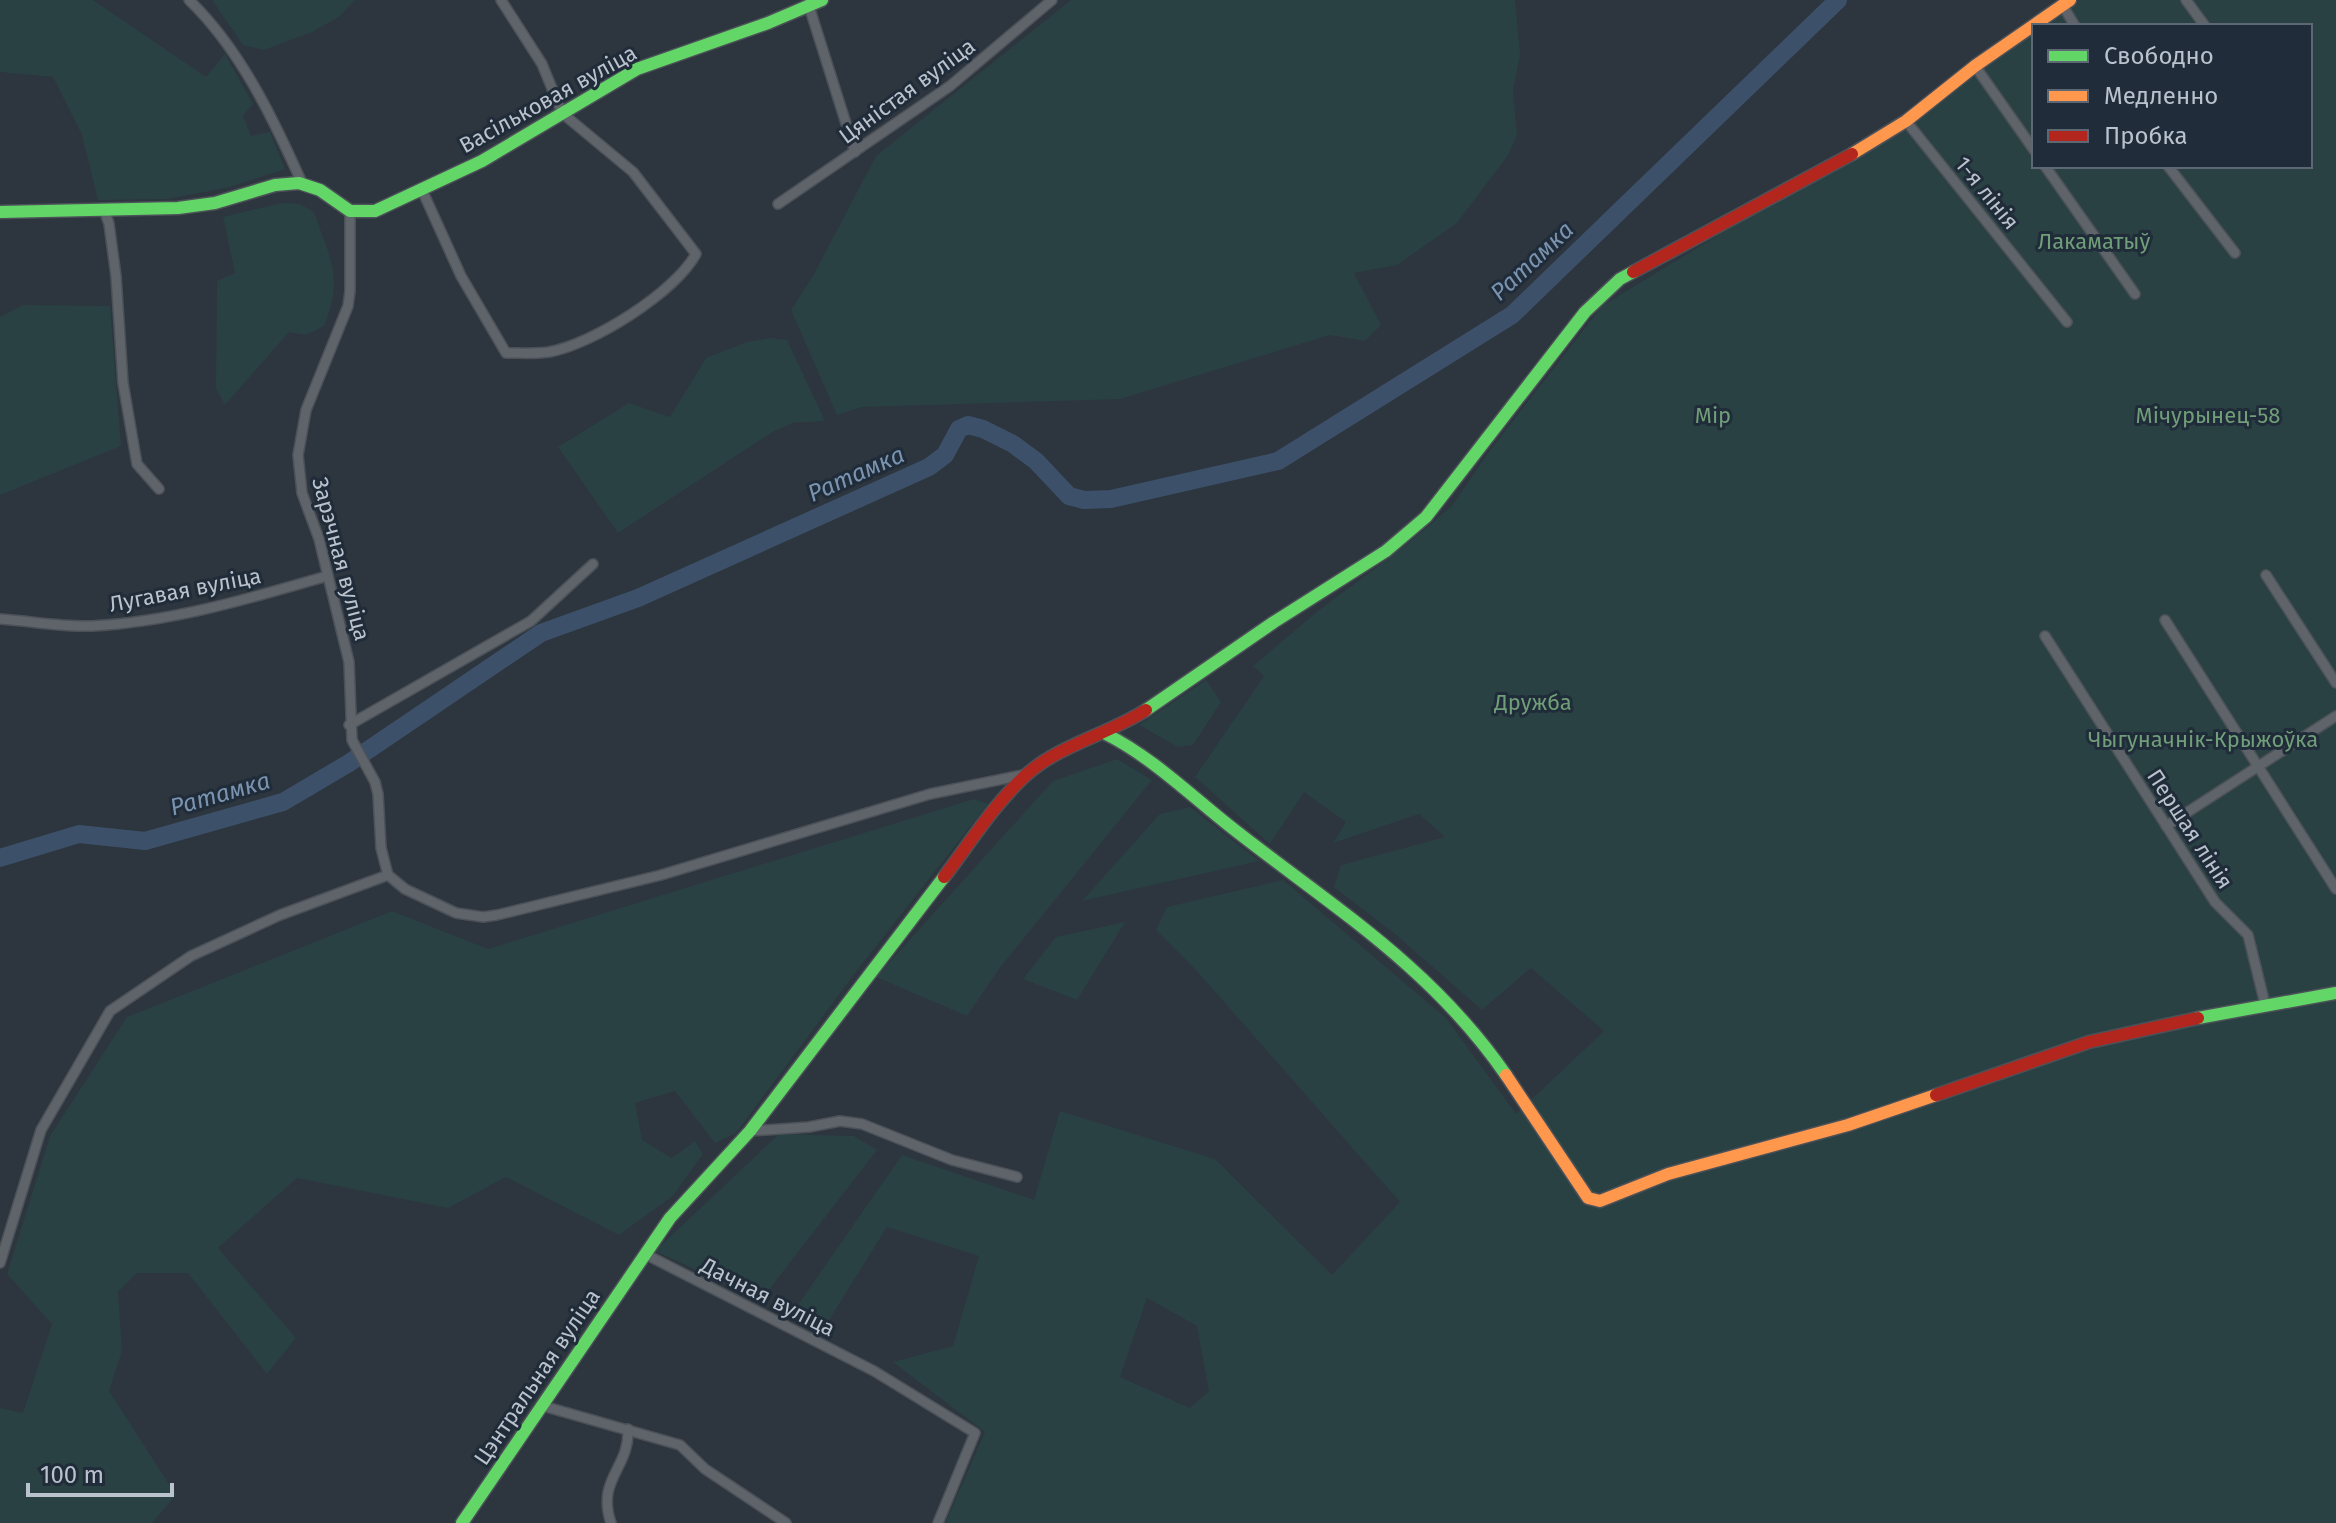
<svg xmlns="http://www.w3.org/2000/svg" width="2336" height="1523" viewBox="0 0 2336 1523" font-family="'Fira Sans',sans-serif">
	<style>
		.green { fill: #2a4144; fill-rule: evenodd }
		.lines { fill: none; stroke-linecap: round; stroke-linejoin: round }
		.river { stroke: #3c5169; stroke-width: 18 }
		.street-casing { stroke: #4c5158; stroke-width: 12 }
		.fast-casing { stroke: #4c5158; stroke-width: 15 }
		.slow-casing { stroke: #4c5158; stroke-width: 15 }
		.jam-casing { stroke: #4c5158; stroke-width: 15 }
		.street { stroke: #5f646b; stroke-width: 9 }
		.fast { stroke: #63d668; stroke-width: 12 }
		.slow { stroke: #ff974d; stroke-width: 12 }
		.jam { stroke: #b3261e; stroke-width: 12 }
		.labels { text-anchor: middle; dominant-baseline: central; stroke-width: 6; stroke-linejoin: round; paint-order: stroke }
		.street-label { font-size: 22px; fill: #b9c2cd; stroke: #202c39 }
		.park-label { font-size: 22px; fill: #709e78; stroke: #202c39 }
		.water-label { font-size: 24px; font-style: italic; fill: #7a94b0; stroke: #202c39 }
	</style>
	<rect width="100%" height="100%" fill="#2d353e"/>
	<g class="green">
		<path d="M0 0H93L206 77 225 54 253 104 243 116 251 136 270 132 285 169 230 187 168 199 98 200 82 135 53 77 0 72Z"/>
		<path d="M212 0H355L339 17 312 32 264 50 243 45Z"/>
		<path d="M1071 0H1515L1520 54 1513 91 1517 135 1509 154 1457 223 1397 265 1354 273 1381 325 1365 341 1330 335 1120 399 861 407 837 415 791 310 814 274 876 156Z"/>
		<path d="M2079 0H2336V1523H945L985 1432 893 1362 953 1346 979 1256 887 1227 823 1330 793 1312 902 1155 1034 1200 1060 1111 1215 1159 1332 1275 1400 1202 1195 969 1156 930 1167 907 1283 880 1446 1018 1516 1114 1604 1031 1531 968 1482 1010 1395 934 1334 887 1341 865 1445 837 1419 814 1333 843 1346 822 1304 792 1270 844 1195 777 1264 676 1253 666 1318 611 1405 546 1452 506 1488 453 1602 306 1761 209 1906 126 2034 33V166H2310V26H2044ZM1147 1298 1197 1326 1209 1391 1190 1408 1120 1377Z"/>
		<path d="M281 203 300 204 314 212C330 258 344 278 324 326L306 335 289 332 225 405 216 388 217 281 235 273 223 217Z"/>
		<path d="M23 305 110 306 121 446 0 495V317Z"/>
		<path d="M770 338 787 340 825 421 792 423 771 433 618 533 558 447 629 403 670 417 706 358 747 342Z"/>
		<path d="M1206 680 1221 702 1193 745 1178 747 1139 725Z"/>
		<path d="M1117 759 1152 780 999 969 967 1016 876 977 1053 781Z"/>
		<path d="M974 799 988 804 858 969 736 1133 715 1143 675 1091 635 1103 642 1140 672 1158 695 1141 703 1154 673 1196 619 1235 506 1177 448 1208 297 1178 218 1248 296 1338 267 1374 188 1273H137L118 1292 122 1351 109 1391 176 1495 152 1523H0V1408L23 1413 52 1324 7 1274 50 1136 127 1017 392 911 488 949Z"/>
		<path d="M1190 807 1259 861 1082 901 1160 814Z"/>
		<path d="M1125 922 1077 1000 1023 979 1056 937Z"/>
		<path d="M779 1134 854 1136 877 1150 761 1300 655 1251Z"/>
	</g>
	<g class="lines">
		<path class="river" d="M0 858 79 834 145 841 283 802 349 763 541 633 638 598 929 467 945 455 959 429 968 425 983 429 1013 444 1036 461 1069 496 1084 500 1111 499 1278 461 1512 315 1838 0"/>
		<g class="street-casing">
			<g id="street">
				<path d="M189 0C240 49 273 118 302 183"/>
				<path d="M2186 0 2205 26"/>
				<path d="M808 3 855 152"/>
				<path d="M2063 6 2075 26"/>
				<path d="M1975 66 2034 150"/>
				<path d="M1906 121 2067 322"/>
				<path d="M2045 166 2135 294"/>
				<path d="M2168 166 2235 253"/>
				<path d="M422 190 461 276 506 353C520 353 536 354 549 352 593 344 674 293 696 254L633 172 562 113 542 64 501 0"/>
				<path d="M778 204 950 86 1052 0"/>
				<path d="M104 209 109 224 116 276 123 383 137 464 159 489"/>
				<path d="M350 213V291L348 306 306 410 298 455 302 493 319 539 349 662 352 740 375 782 378 794 381 848 388 875 405 889 456 913 483 917 497 915 661 875 930 794 1027 774"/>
				<path d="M2266 575 2336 683"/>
				<path d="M0 619C30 621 62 627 92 626 172 622 251 598 327 576"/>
				<path d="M2165 620 2336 889"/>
				<path d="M2045 636 2215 902 2248 935 2265 1004"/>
				<path d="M349 725 531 621 593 564"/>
				<path d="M2166 826 2336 716"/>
				<path d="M750 1131 809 1127 840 1121 862 1124 952 1160 1017 1177"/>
				<path d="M645 1254 874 1371 975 1433 938 1523"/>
				<path d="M0 1263 41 1130 110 1011 191 956 280 915 388 875"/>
				<path d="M543 1406 680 1445 705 1469 786 1523"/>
				<path d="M611 1523C596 1479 630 1468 628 1429"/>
			</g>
		</g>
		<g class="fast-casing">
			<g id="fast">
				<path d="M0 212 178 208 215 203 275 185 299 183 320 190 350 211H375L482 161 637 69 768 23 822 0"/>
				<path d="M1146 710 1274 622 1386 551 1426 517 1585 312 1620 279 1633 272"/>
				<path d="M1104 733C1154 758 1192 797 1236 831 1336 909 1432 968 1506 1075"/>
				<path d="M2198 1018 2336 993"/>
				<path d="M462 1523 670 1218 750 1131 944 877"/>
			</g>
		</g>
		<g class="slow-casing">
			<g id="slow">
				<path d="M1852 154 1906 121 1975 66 2070 0"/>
				<path d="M1506 1075 1588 1198 1600 1201 1668 1174 1848 1125 1936 1095"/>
			</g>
		</g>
		<g class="jam-casing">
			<g id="jam">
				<path d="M1633 272 1852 154"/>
				<path d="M944 877C970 843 994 804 1026 775 1059 745 1109 734 1146 710"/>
				<path d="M1936 1095 2089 1042 2198 1018"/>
			</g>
		</g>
		<use href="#street" class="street"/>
		<use href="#fast" class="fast"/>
		<use href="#slow" class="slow"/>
		<use href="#jam" class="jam"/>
	</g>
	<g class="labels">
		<g class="street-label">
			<text transform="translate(907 91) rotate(-36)">Цяністая вуліца</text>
			<text transform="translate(548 99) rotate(-29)">Васільковая вуліца</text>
			<text transform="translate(1987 193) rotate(51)">1-я лінія</text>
			<text transform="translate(341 559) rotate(75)">Зарэчная вуліца</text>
			<text transform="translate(185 590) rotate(-11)">Лугавая вуліца</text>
			<text transform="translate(2190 829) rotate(57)">Першая лінія</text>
			<text transform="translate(768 1297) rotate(27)">Дачная вуліца</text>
			<text transform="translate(537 1377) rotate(-56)">Цэнтральная вуліца</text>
		</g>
		<g class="park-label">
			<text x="2094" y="241">Лакаматыў</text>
			<text x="1713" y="415">Мір</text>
			<text x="2208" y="415">Мічурынец-58</text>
			<text x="1533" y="702">Дружба</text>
			<text x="2203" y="739">Чыгуначнік-Крыжоўка</text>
		</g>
		<g class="water-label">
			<text transform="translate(1532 261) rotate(-43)">Ратамка</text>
			<text transform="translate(856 474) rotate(-24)">Ратамка</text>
			<text transform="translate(220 794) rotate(-16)">Ратамка</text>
		</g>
	</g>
	<rect x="2032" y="24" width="280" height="144" fill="#202c39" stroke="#5d6874" stroke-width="2"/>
	<rect x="2048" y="50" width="40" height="12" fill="#63d668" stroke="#5d6874" stroke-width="2"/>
	<text x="2104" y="64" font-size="24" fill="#b9c2cd">Свободно</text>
	<rect x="2048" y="90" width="40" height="12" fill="#ff974d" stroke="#5d6874" stroke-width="2"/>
	<text x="2104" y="104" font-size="24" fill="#b9c2cd">Медленно</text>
	<rect x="2048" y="130" width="40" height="12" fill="#b3261e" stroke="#5d6874" stroke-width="2"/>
	<text x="2104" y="144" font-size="24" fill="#b9c2cd">Пробка</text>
	<path d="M28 1483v12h144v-12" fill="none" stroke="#b9c2cd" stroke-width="4"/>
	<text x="40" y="1483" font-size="24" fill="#b9c2cd" stroke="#202c39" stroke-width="6" paint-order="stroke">100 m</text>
</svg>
